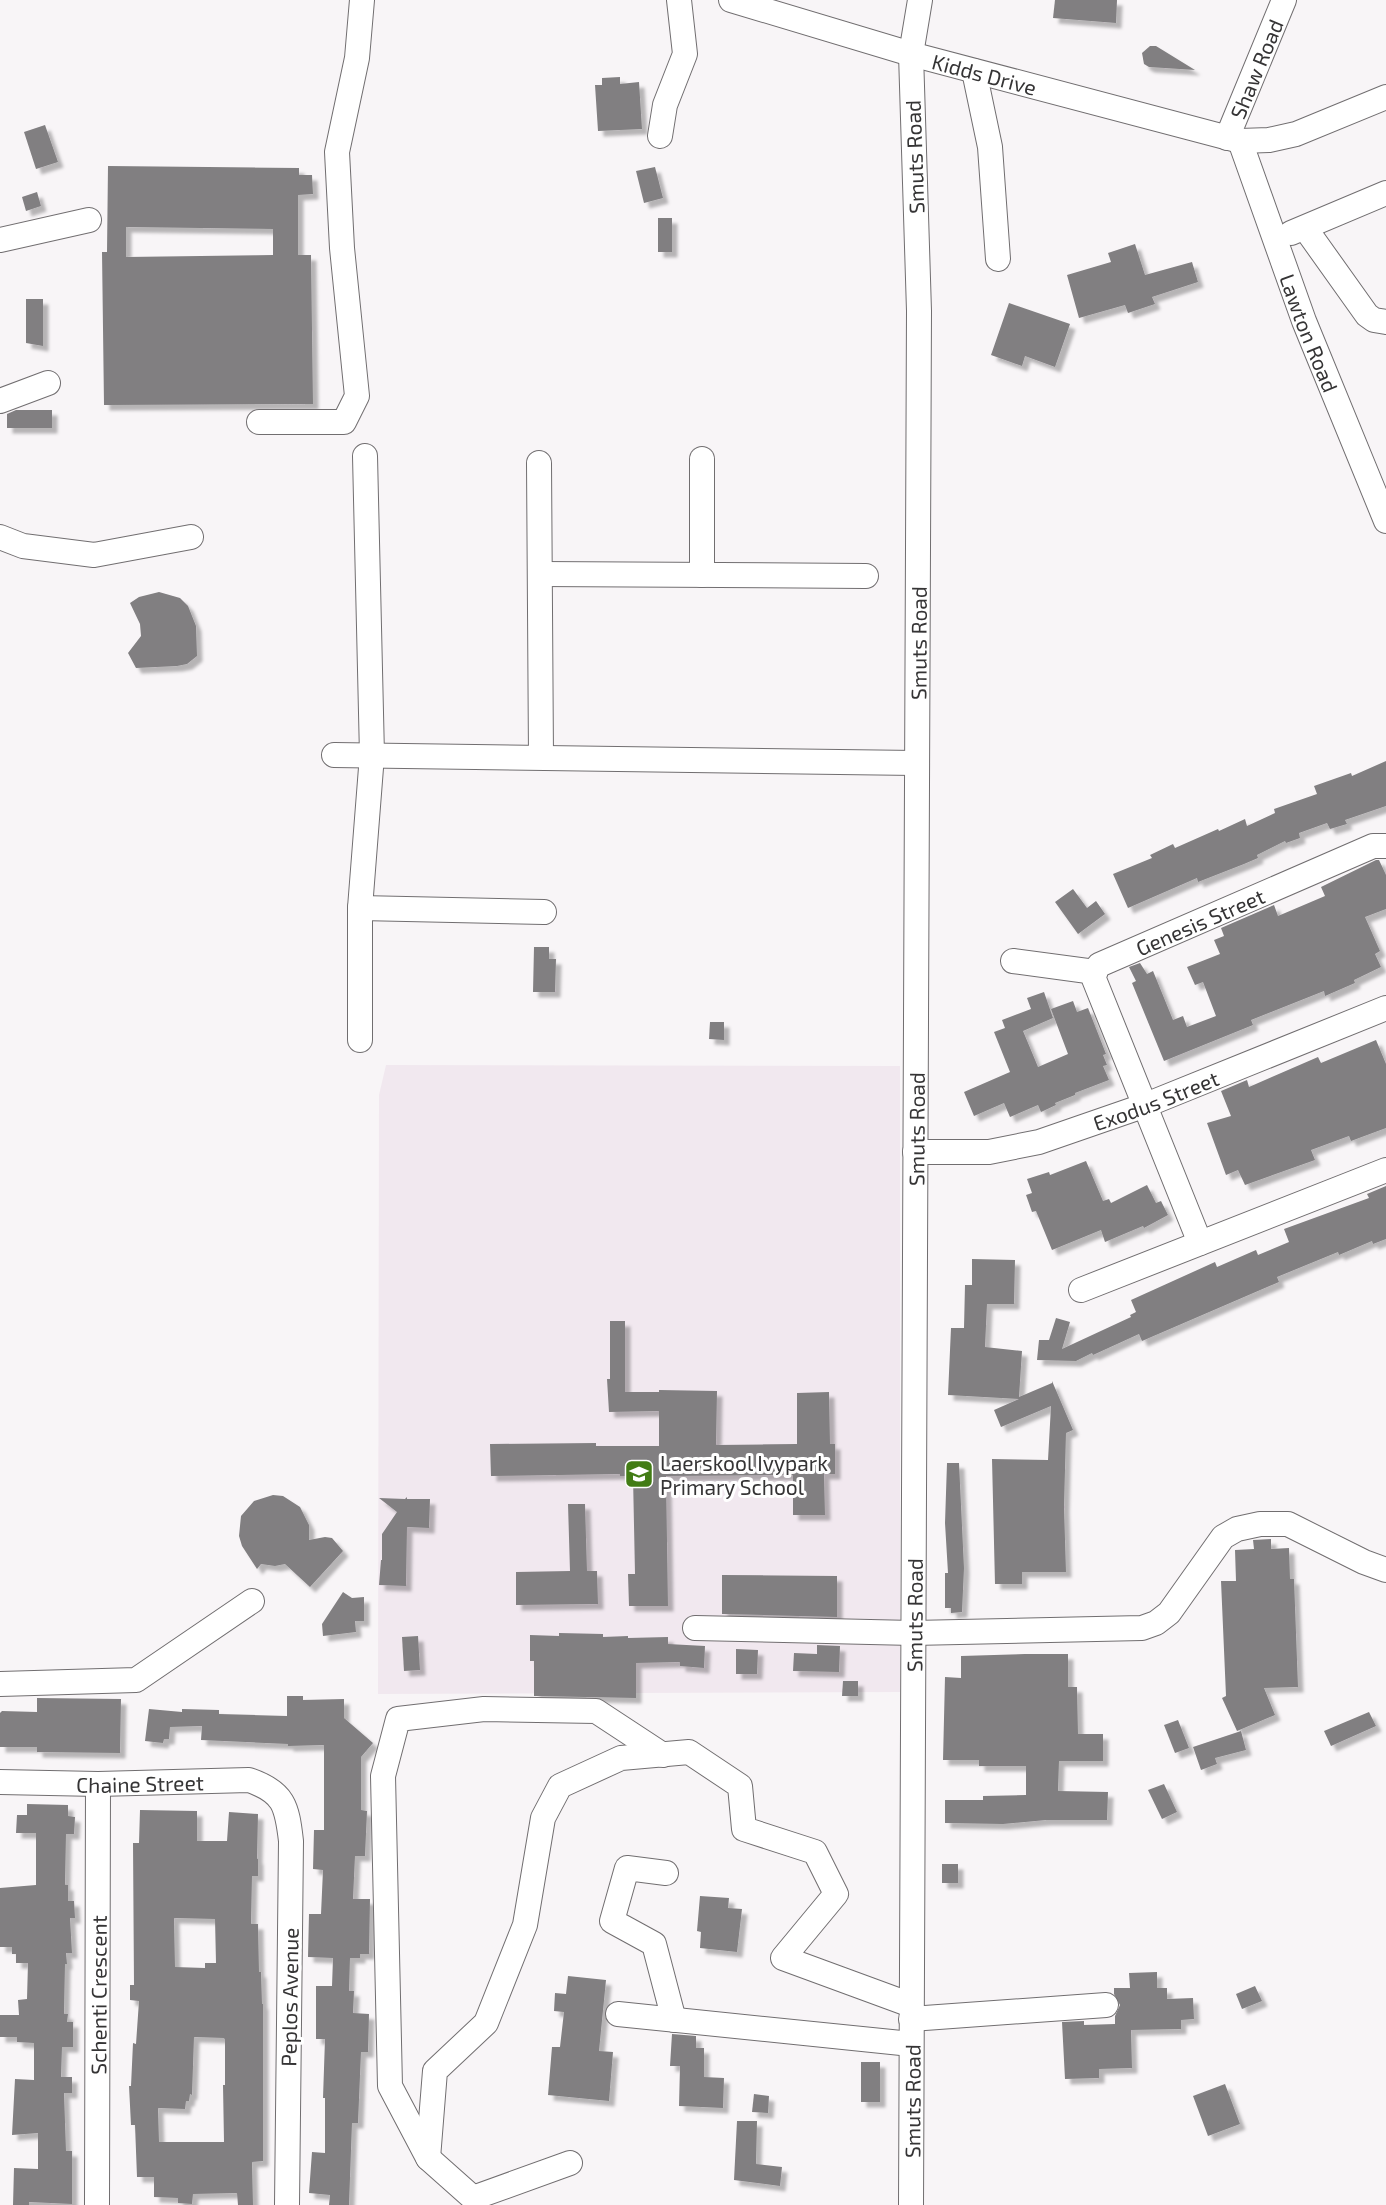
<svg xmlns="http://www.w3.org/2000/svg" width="1386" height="2205" viewBox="0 0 1386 2205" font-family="'Exo 2',sans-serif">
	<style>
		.built { fill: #f1e8ef }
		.building { fill: #817f81; fill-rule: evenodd; filter: url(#shadow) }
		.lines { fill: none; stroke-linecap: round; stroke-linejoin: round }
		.minor-casing { stroke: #716e70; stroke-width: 26 }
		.minor { stroke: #fff; stroke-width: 24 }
		.labels { text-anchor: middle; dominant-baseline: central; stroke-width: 6; stroke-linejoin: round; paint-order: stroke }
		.street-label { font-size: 21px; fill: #353435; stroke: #fff }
		.poi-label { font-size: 21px; fill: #353435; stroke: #fff; text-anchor: start }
	</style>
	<defs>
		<filter id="shadow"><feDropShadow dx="5.5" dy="5.5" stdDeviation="1.5" flood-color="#0004"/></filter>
	</defs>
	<rect width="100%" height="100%" fill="#f8f5f7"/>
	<path class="built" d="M386 1065 900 1066V1692L378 1694 379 1095Z"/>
	<g class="building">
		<path d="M1055 0H1117L1116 23 1053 18Z"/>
		<path d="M1150 46H1156L1195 70 1149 67 1144 64 1142 53Z"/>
		<path d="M620 77V84L639 82 642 129 598 131 595 85H602V78Z"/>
		<path d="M45 125 58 162 36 169 24 132Z"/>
		<path d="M108 166 299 168V175H312L313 194 298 195V255H311L313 404 104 405 102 252H107ZM126 227 273 229V255L126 257Z"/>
		<path d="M655 167 663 198 644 203 636 171Z"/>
		<path d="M37 192 41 206 26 211 22 197Z"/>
		<rect x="658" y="218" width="14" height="34"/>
		<path d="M1135 244 1145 275 1192 262 1198 282 1152 297 1155 304 1128 313 1125 305 1079 318 1067 275 1111 262 1108 253Z"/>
		<path d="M26 299H43V346L26 343Z"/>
		<path d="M1009 303 1070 324 1055 367 1025 356 1022 366 991 355Z"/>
		<path d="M16 410H52V428H7V414Z"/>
		<path d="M159 592 180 598 188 606 196 626 197 656 187 664 177 666 136 668 128 653 141 636 140 624 130 603 139 597Z"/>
		<path d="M1386 761V806L1345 820 1347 824 1330 829 1327 823 1299 833 1300 838 1286 843 1285 841 1257 855 1258 858 1244 864 1198 882 1197 878 1128 908 1113 874 1152 858 1150 855 1173 844 1175 848 1218 829 1219 831 1245 819 1247 826 1275 813 1274 809 1317 794 1314 786 1351 773 1352 776Z"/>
		<path d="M1376 860H1379L1386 875V909L1365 917 1380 951 1375 954 1381 967 1354 980 1355 983 1325 996 1324 991 1251 1020 1253 1025 1164 1061 1132 983 1136 981 1129 967 1140 963 1147 974 1153 971 1173 1020 1183 1016 1187 1027 1216 1016 1203 982 1195 985 1187 967 1220 954 1214 940 1224 936 1221 928 1274 905 1278 916 1325 896 1321 887Z"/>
		<path d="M1073 889 1087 908 1096 901 1105 914 1078 934 1055 902Z"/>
		<path d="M534 947H549V959H556L555 992H533Z"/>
		<path d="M1044 992 1053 1018 1023 1031 1038 1067 1068 1054 1051 1009 1073 1001 1077 1012 1088 1008 1106 1054 1103 1055 1107 1065 1103 1066 1109 1080 1075 1093V1095L1055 1103 1056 1105 1041 1112 1038 1105 1010 1117 1004 1103 974 1116 964 1092 1010 1072 994 1032 1005 1028 1002 1020 1031 1009 1027 998Z"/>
		<path d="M710 1022H724V1040L709 1039Z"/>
		<path d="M1376 1040 1386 1064V1128L1351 1141 1349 1136 1311 1150 1315 1160 1245 1185 1238 1170 1226 1175 1207 1123 1231 1116 1221 1091 1247 1080 1249 1087 1318 1057 1321 1063Z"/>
		<path d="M1086 1161 1103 1201 1109 1199 1111 1203 1147 1185 1156 1203 1161 1201 1168 1215 1144 1228 1143 1226 1105 1242 1101 1230 1052 1250 1036 1211 1032 1212 1026 1195 1032 1193 1027 1179 1049 1172 1050 1175Z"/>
		<path d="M1386 1186V1239L1373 1244 1372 1241 1339 1255 1338 1252 1277 1277 1279 1282 1142 1341 1139 1334 1093 1355 1092 1353 1076 1361 1037 1360 1039 1340H1049L1056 1318 1070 1322 1062 1349 1131 1317 1130 1315 1136 1312 1131 1300 1215 1262 1217 1267 1256 1250 1258 1255 1289 1242 1284 1229 1369 1198 1367 1194Z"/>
		<path d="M972 1259 1015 1260 1014 1304H987L985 1347 1022 1351 1019 1397 1052 1383V1381L1073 1430 1066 1433 1064 1507 1066 1572H1022V1584H995L992 1459 1048 1460 1051 1406 1001 1427 994 1410 1019 1399 948 1395 951 1328H964L965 1285H972Z"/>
		<path d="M610 1321H625V1392H659V1390L717 1391 716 1445 797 1444V1393L829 1392 830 1444H835V1474H824L825 1515H793V1475L666 1476 668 1606H629L628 1574H635L633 1476H620V1474L491 1476 490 1444 596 1443V1446H659V1411L609 1412 607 1379H610Z"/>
		<path d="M947 1463H959L964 1568 962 1612 951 1613V1608H945V1573H948L945 1523Z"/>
		<path d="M273 1495 283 1496 300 1507 309 1525V1540L325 1537 332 1538 343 1551 310 1587 285 1564 275 1566 261 1564 257 1569 242 1546 239 1536 241 1516 254 1501Z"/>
		<path d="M407 1497V1499H430L429 1528 407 1527 406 1586 379 1585 381 1560H382V1534L397 1512 379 1498 405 1499Z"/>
		<path d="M568 1504H585L587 1571H597L598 1604 516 1605V1572L570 1571Z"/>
		<path d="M1271 1539V1549L1289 1548 1290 1579H1294L1298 1687 1264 1688 1275 1715 1237 1731 1222 1698 1226 1696 1221 1581H1236L1235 1550 1254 1549 1253 1540Z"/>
		<path d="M722 1575 837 1576V1617L722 1614Z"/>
		<path d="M343 1592 352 1598 364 1597V1621H355L356 1632 323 1636 322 1624Z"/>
		<path d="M559 1633 603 1634V1637L628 1636V1638L668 1637V1644L705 1646 704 1668 680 1666V1662L636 1663V1698L534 1696V1661H530V1635L559 1636Z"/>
		<path d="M418 1636 420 1670 404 1671 402 1637Z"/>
		<path d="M817 1645 840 1646 839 1672 793 1671 794 1653 817 1654Z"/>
		<path d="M736 1649 758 1650 757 1674H736Z"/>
		<path d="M1025 1654H1068V1687H1077L1078 1734H1103V1761H1059L1058 1791 1108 1792 1107 1820H1046L1003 1824 945 1823V1800H983V1796L1026 1795V1766H979V1760H943L945 1677 961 1678V1656Z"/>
		<path d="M843 1681H858V1696H842Z"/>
		<path d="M287 1696H303V1700L344 1699V1718L373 1743 361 1757V1810L367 1811 365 1856H355L353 1899H370L369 1954H360V1958H350L349 1991H354L353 2013 369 2014 368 2052H361L358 2123H352L349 2205H329L330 2195 309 2193 312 2152 325 2153V2098H323L325 2039H316V1986H332L333 1958 308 1957 309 1914H321L323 1870 313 1869 314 1830H324V1745L288 1746V1744L201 1740 202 1726 170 1727 169 1739H164L163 1743 145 1741 149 1709 182 1712V1709L219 1710V1714L287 1716Z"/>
		<path d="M37 1698 121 1699 120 1753 37 1752V1747H0V1713L2 1711 37 1712Z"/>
		<path d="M1369 1712 1376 1726 1331 1746 1324 1731Z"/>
		<path d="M1178 1720 1189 1748 1175 1753 1164 1725Z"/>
		<path d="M1241 1731 1246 1750 1215 1758 1217 1764 1201 1770 1193 1747Z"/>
		<path d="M1164 1784 1177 1812 1162 1819 1148 1790Z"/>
		<path d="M27 1804 68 1805V1816L75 1817 74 1834H66L65 1885H68V1901H74L75 1918H70L72 1953H66L67 1964H65L64 2014H68L67 2022H73V2047H62L61 2077H72V2093H64L66 2151H72V2204L29 2202V2205H13L14 2168 38 2169V2133L12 2135 15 2079 34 2080V2043L17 2042V2037H0V2015H19L18 2000 27 1999 28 1963H16V1954H12V1947H0V1888L36 1885V1833H16L17 1815H27Z"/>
		<path d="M140 1810 197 1811V1841H227L229 1812 258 1814 257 1859H258V1876H252L251 1924H258L259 1972H261L262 2004H263V2161L252 2162 253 2205H238L237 2193 193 2194 192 2204 178 2203V2198L154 2197V2177H137L135 2125H131L129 2086H131L133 2043 136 2044 139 2001 130 2000V1985H134L133 1843H139ZM174 1918 215 1919 216 1963H205V1968L175 1967ZM194 2037 224 2038 225 2040V2085H223L224 2142H159L158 2108 185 2109 186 2101H189L190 2094 192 2095Z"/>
		<rect x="942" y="1864" width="16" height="19"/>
		<path d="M700 1896 729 1898 728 1908 742 1909 737 1952 700 1948 701 1932 697 1931Z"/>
		<path d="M1157 1972V1988H1167V1999L1193 1998 1194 2019 1181 2020V2029L1131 2030 1132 2068 1099 2069V2078L1065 2079 1062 2022 1084 2021V2025L1115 2024V2016L1120 2005 1114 1994V1988H1130L1129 1973Z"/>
		<path d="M568 1976 606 1980 599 2051 613 2052 609 2101 548 2095 552 2047H560L564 2012 554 2011 555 1993 566 1994Z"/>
		<path d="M1255 1986 1262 2001 1242 2009 1236 1994Z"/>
		<path d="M672 2034 696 2036V2048H704V2077L724 2078 723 2108 679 2106 680 2066H670Z"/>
		<rect x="861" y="2062" width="19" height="40"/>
		<path d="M1225 2084 1240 2124 1208 2136 1193 2096Z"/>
		<path d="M754 2094 769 2096 768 2113 752 2112Z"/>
		<path d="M737 2121H757L756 2164 782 2167 780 2186 734 2180Z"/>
	</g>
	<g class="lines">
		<g class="minor-casing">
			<g id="minor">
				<path id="s1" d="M731 0 911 54 1240 141 1269 140 1296 134 1386 97"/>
				<path d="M974 71 990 147 998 259"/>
				<path d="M660 136 665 105 685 54 679 0"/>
				<path id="s2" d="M1227 138 1284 0"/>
				<path id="s3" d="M1240 141 1304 321 1386 521"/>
				<path d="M1305 228 1367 315 1374 320 1386 322"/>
				<path d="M1291 233 1386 193"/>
				<path d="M0 240 89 220"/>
				<path d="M0 401 48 383"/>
				<path d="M259 422H344L357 396 342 248 337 152 357 58 362 0"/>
				<path d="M539 463 541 757"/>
				<path d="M0 537 23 546 94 555 191 537"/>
				<path d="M540 574 866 576"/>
				<path d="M702 575V459"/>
				<path d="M334 755 916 763"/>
				<path d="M360 908 544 912"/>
				<path d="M1013 961 1095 972"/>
				<path id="s4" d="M1095 972 1099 965 1373 846H1386"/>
				<path d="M1095 972 1094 979 1200 1243"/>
				<path d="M360 1040V908L372 755 365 456"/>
				<path id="s5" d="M915 1152H989L1039 1142 1146 1105 1386 1008"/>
				<path d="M1081 1290 1386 1170"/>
				<path d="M695 1628 913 1633 1142 1628 1156 1623 1169 1613 1223 1537 1237 1529 1260 1524H1288L1364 1562 1386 1570"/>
				<path d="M0 1684 136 1680 252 1601"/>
				<path id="s6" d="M0 1782 98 1784 249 1780C284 1792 287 1806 291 1841L287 2205"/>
				<path d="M666 1873 627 1868 612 1921 654 1944 674 2020"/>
				<path d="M618 2014 911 2044"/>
				<path d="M911 2019 1106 2005"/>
				<path d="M428 2158 435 2071 486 2023 525 1925 543 1818 560 1786 621 1758 689 1752 740 1786 744 1829 815 1852 836 1894 783 1958 911 2005"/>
				<path d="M570 2163 473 2198 428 2158 390 2086 383 1776 398 1719 484 1709 596 1711 663 1755"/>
				<path id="s7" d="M97 2205 98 1784"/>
				<path id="s8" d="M911 2205 919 311 911 54 920 0"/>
			</g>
		</g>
		<use href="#minor" class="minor"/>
	</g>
	<defs>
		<g id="school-square" transform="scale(1.5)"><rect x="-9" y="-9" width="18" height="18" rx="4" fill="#427c15" stroke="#fff"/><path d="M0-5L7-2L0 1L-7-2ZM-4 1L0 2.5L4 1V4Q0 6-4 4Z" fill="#fff"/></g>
	</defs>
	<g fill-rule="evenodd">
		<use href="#school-square" x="639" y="1474"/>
	</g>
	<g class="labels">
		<g class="street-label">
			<text stroke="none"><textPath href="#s2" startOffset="75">Shaw Road</textPath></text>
			<text stroke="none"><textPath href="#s1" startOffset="264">Kidds Drive</textPath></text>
			<text transform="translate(914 157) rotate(-92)">Smuts Road</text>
			<text stroke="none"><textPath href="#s3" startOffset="204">Lawton Road</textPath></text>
			<text stroke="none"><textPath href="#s8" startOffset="1562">Smuts Road</textPath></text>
			<text stroke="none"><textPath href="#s4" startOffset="118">Genesis Street</textPath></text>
			<text stroke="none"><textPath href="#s5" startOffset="249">Exodus Street</textPath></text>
			<text stroke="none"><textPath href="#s8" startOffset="1076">Smuts Road</textPath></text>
			<text stroke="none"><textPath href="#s8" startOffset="590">Smuts Road</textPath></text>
			<text stroke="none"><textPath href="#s6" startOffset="140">Chaine Street</textPath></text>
			<text stroke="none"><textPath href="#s7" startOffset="210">Schenti Crescent</textPath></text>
			<text transform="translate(289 1997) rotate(-89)">Peplos Avenue</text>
			<text stroke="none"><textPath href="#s8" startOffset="104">Smuts Road</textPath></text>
		</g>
		<g class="poi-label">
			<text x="660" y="1462">Laerskool Ivypark<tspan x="660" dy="24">Primary School</tspan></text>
		</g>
	</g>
</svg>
